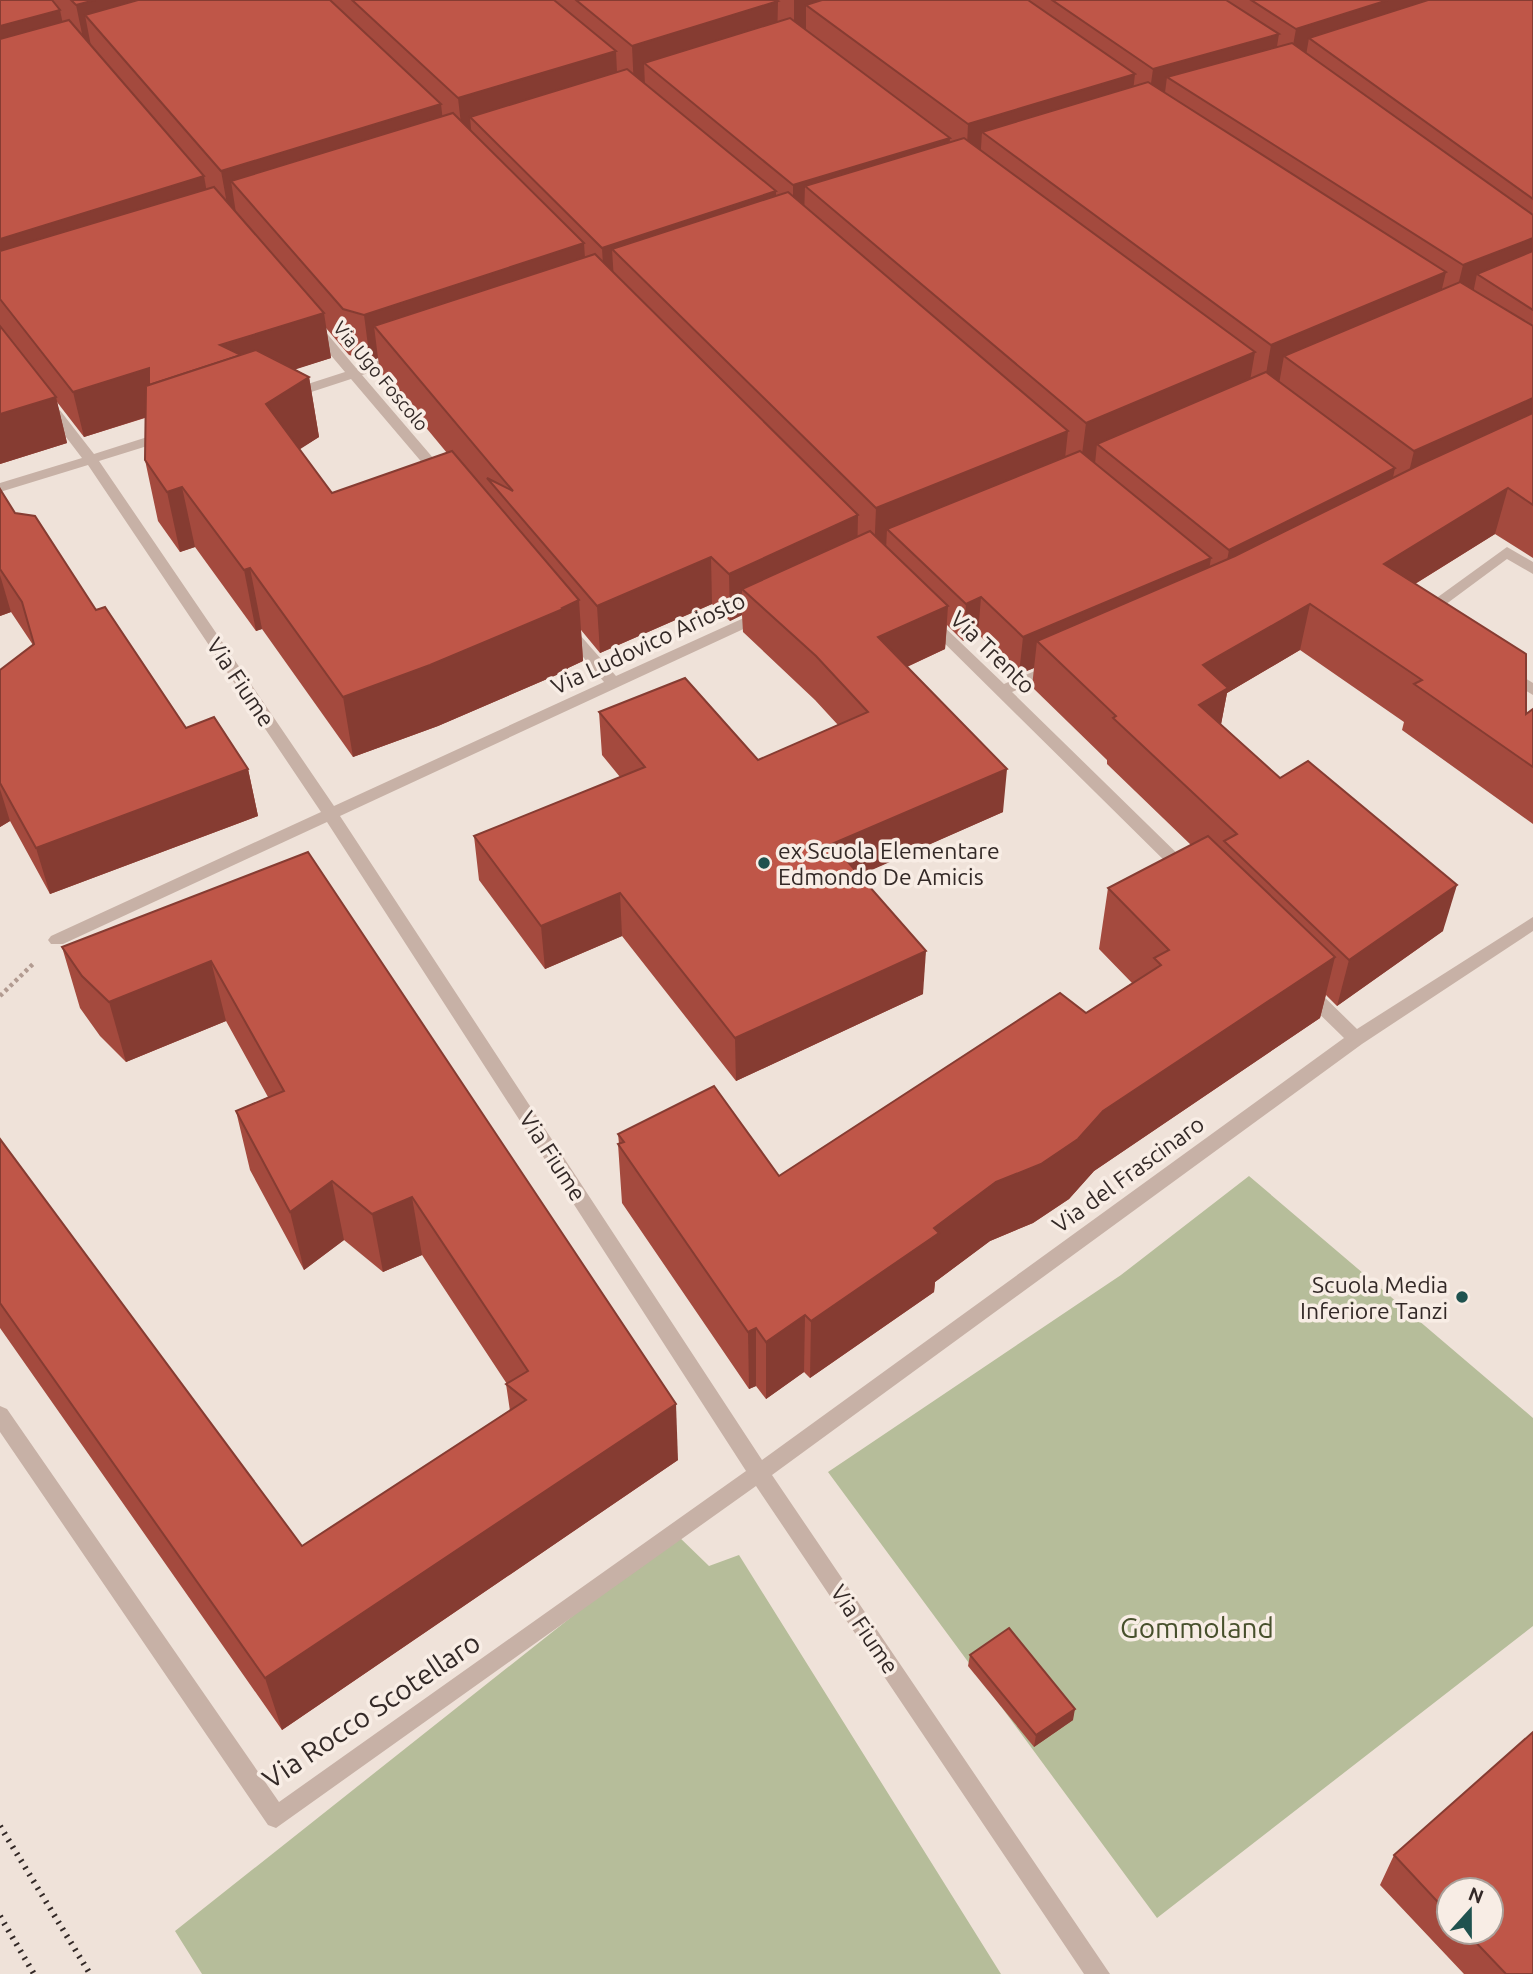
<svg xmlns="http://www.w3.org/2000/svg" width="1533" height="1974" viewBox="0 0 1533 1974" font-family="Ubuntu,sans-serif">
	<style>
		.green { fill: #b6bd9a }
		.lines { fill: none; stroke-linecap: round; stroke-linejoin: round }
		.path { stroke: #b29b91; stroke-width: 4.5; stroke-dasharray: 3.5 3.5; stroke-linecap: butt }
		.street { fill: #c7b1a6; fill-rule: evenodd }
		.rail { stroke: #332927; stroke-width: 6; stroke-dasharray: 2 6; stroke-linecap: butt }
		.wall { fill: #a44a3e; fill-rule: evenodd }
		.shaded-wall { fill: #863c32 }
		.building { fill: #bf5648; stroke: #863c32; stroke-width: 2 }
		.poi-dot { fill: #1f524f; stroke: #f8ede5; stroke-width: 2.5 }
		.labels { text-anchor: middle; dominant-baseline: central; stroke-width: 7; stroke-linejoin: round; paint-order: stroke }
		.far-street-label { font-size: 19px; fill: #332927; stroke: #f8ede5 }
		.street-label { font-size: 23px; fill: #332927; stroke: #f8ede5 }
		.poi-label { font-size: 23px; fill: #332927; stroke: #f8ede5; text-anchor: start }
		.near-park-label { font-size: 28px; fill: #47502c; stroke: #f8ede5 }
		.near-street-label { font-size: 28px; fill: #332927; stroke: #f8ede5 }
	</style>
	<rect width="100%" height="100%" fill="#efe2d9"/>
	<g class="green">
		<path d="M1249 1176 1533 1418V1626L1157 1918 828 1472 1121 1275Z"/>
		<path d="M676 1534 709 1566 739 1555 1001 1974H202L175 1931Z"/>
	</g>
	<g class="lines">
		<path class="path" d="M0 996 34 963"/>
		<g class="street">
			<path d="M314 323 319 324 356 368 396 355H406V361L362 375 446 473V479H436L351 379 296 397H286V391L345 372 307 327Z"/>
			<path d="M47 399 52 400 94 454 163 432H173V438L99 461 334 806 604 682 563 633 560 630 563 627H573L616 676 757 612H767L770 615 767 618 340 816 762 1460 1344 1038 1300 995 1297 990 1300 985H1312L1357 1029 1533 917V931L1362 1044 772 1475 1110 1974H1084L756 1486 276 1828 268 1825 0 1432V1406L7 1409 279 1802 746 1471 327 822 63 944H51L48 940 51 936 321 812 88 465 0 492V483L82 458 40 403Z"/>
			<path d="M1507 547 1533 562V574L1507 559 1430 616H1420L1417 613 1420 610Z"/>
			<path d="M931 617 936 619 1004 684 1049 665H1059L1062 669 1059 673 1012 692 1192 868 1194 872 1192 876H1180L926 625 923 622Z"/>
			<path d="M1507 667 1533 683V695L1502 676 1499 672 1502 668Z"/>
		</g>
		<g class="rail">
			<path d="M0 1826 90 1974"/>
			<path d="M0 1916 34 1974"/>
		</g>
	</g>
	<g class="wall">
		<path d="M0 0H1533V558L1495 534 1415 584 1526 714 1533 709V824L1402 730 1404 722 1300 650 1227 693 1221 724 1443 931 1337 1006 1326 995 1320 1018 1094 1171 1069 1199 1033 1223 990 1241 935 1282 934 1292 810 1378 804 1372 766 1399 756 1386 749 1389 622 1203 618 1144H619L618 1134 779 1176 1086 1013 1132 983 1099 949 1108 888 1191 845 1107 764V760L1032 687 1034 668 1019 674 978 634 963 641 947 625 945 649 907 667 1003 812 859 875 923 994 736 1081 622 936 545 969 479 880 474 836 620 777 602 755 599 712 758 760 838 725 815 700 743 632 742 615 730 621 712 604 600 653 581 630 583 661 568 668V670L438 726 353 757 262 629 256 631 195 547 180 552 158 521 145 460V418L84 437 57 402 67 443 0 464ZM326 328 349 355 370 361 378 358 380 372 447 453 332 493 299 449 319 437 309 377 295 369 331 358Z"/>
		<path d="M0 489 15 513 96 610 186 728 248 769 258 816 50 894 10 821 0 827V670L33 645 11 612 0 616Z"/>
		<path d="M308 852 678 1460 282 1730 0 1328V1139L302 1546 510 1411 506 1384H507L422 1255 383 1272 344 1240 304 1270 250 1170 236 1111 268 1097 226 1021 126 1062 100 1036 80 1008 62 947Z"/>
		<path d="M970 1655 1073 1720 1034 1747 968 1666Z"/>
		<path d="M1533 1732V1974H1464L1380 1885 1394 1855ZM1449 1890H1491V1932H1449Z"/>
	</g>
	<g class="shaded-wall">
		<path d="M95 0H252L85 15 91 46 85 48 76 5Z"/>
		<path d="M794 0H917L806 5V35L794 39Z"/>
		<path d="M1388 0H1512L1309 38 1304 67 1288 72 1296 29Z"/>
		<path d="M778 1 777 44 644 63 645 86 634 89 632 46Z"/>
		<path d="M60 10 69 53 0 72V26Z"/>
		<path d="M1279 34 1272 77H1167L1163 108 1147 112 1153 69Z"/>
		<path d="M616 51 618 94 470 117 472 139 463 142 458 98Z"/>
		<path d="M1135 74 1130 117 982 132 980 164 966 168 968 124Z"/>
		<path d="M441 104 446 148 231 181 236 213 229 215 221 171Z"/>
		<path d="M950 138 948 173 805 186 804 217 793 221V185Z"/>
		<path d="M204 176 212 221 0 287V239Z"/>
		<path d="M776 191V227L612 249 614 281 604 284 602 248Z"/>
		<path d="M1533 238V278L1477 274 1471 303 1452 310 1463 265Z"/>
		<path d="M584 243 587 289 374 326 378 358 370 361 364 315Z"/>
		<path d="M1446 272 1435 318 1284 356 1279 384 1263 391 1271 345Z"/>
		<path d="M324 313 331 358 84 437 73 392Z"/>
		<path d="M1255 352 1247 398 1097 444 1095 464 1080 470 1086 423Z"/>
		<path d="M309 377 319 437 277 464 266 404Z"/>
		<path d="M56 397 67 443 0 464V414Z"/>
		<path d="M1533 398V435L1403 497 1414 451Z"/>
		<path d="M1068 431 1063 477 887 529 886 550 874 555 876 508Z"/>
		<path d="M1395 468 1387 505 1222 587 1229 550Z"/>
		<path d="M182 487 195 547 180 552 167 492Z"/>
		<path d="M1508 488 1495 534 1373 610 1384 564Z"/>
		<path d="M858 515 857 562 742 589V615L730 621 729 574Z"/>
		<path d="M711 557 712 604 600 653 597 606Z"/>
		<path d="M1211 558 1205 595 1037 641 1034 668 1019 674 1023 637Z"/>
		<path d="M250 568 262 629 256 631 244 570Z"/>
		<path d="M0 575 11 612 0 616Z"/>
		<path d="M981 597 978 634 963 641 966 604Z"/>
		<path d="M579 600 583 661 568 668V670L438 726 353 757 343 697Z"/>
		<path d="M1310 604 1300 650 1227 693 1219 735 1191 751 1203 665Z"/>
		<path d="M948 606 945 649 876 681 878 637Z"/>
		<path d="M248 769 258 816 50 894 36 848Z"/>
		<path d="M1007 769 1003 812 831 888 832 844Z"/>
		<path d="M0 789 10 821 0 827Z"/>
		<path d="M1457 885 1443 931 1337 1006 1349 960Z"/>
		<path d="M620 893 622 936 545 969 541 926Z"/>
		<path d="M926 951 923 994 736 1081 735 1038Z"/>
		<path d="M1335 957 1320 1018 1094 1171 1069 1199 1033 1223 990 1241 935 1282 934 1292 810 1378 811 1321 996 1182Z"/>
		<path d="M211 961 226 1021 126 1062 109 1002Z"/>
		<path d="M332 1181 344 1240 304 1270 290 1212Z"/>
		<path d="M412 1197 422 1255 383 1272 372 1214Z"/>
		<path d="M805 1315 804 1372 766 1399V1342Z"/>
		<path d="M756 1328V1386L749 1389 748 1332Z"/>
		<path d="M676 1404 678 1460 282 1730 265 1678Z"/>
		<path d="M1075 1709 1073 1720 1034 1747 1036 1735Z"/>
	</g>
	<g class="building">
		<path d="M0 0H52L60 10 0 26Z"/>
		<path d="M71 0H95L76 5Z"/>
		<path d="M138 0H330L441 104 221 171 85 15Z"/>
		<path d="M352 0H554L616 51 458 98Z"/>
		<path d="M576 0H776L778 1 632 46Z"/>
		<path d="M822 0H1028L1135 74 968 124 806 5Z"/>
		<path d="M1052 0H1226L1279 34 1153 69Z"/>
		<path d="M1251 0H1388L1296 29Z"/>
		<path d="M1428 0H1533V199L1309 38Z"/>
		<path d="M790 18 950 138 793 185 644 63Z"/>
		<path d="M69 20 204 176 0 239V39Z"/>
		<path d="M1292 43 1533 215V238L1463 265 1167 77Z"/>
		<path d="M627 69 776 191 602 248 470 117Z"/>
		<path d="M1148 82 1446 272 1271 345 982 132Z"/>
		<path d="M453 113 584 243 364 315 343 309 231 181Z"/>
		<path d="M964 138 1255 352 1086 423 805 186Z"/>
		<path d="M214 187 324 313 220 345 241 355 149 385V368L73 392 0 299V251Z"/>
		<path d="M788 192 1068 431 876 508 612 249Z"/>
		<path d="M1533 251V310L1477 274Z"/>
		<path d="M595 254 858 515 729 574 711 557 597 606 487 478 513 491 374 326Z"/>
		<path d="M1460 282 1533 326V398L1414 451 1284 356Z"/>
		<path d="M0 326 56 397 0 414Z"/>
		<path d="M256 350 309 377 266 404 332 493 452 451 579 600 562 608 563 609 430 665 343 697 250 568 244 570 182 487 167 492 145 460 146 386Z"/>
		<path d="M1266 372 1395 468 1229 550 1097 444Z"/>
		<path d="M1533 413V505L1508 488 1384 564 1526 654V714L1533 709V767L1414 684 1422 680 1310 604 1203 665 1228 688 1199 705 1280 778 1308 761 1457 885 1349 960 1224 841 1237 834 1113 718 1116 716 1037 641 1235 556 1419 465Z"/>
		<path d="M1080 451 1211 558 1023 637 981 597 966 604 887 529Z"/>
		<path d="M0 489 15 513 35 516 96 610 105 607 186 728 214 717 248 769 36 848 0 783V670L34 644 22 602 0 569Z"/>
		<path d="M870 531 948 606 878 637 1007 769 832 844 926 951 735 1038 620 893 541 926 474 836 645 767 599 712 685 678 758 760 868 712 816 656 742 589Z"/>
		<path d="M1208 836 1335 957 1103 1111 1078 1139 1041 1164 996 1182 934 1228 939 1233 811 1321 805 1315 766 1342 756 1328 748 1332 618 1144 624 1142 618 1134 714 1086 779 1176 1060 993 1086 1013 1161 965 1154 958 1169 950 1108 888Z"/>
		<path d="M308 852 676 1404 265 1678 0 1303V1139L302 1546 526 1400 506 1384 528 1371 412 1197 372 1214 332 1181 290 1212 236 1111 284 1091 211 961 109 1002 82 976 62 947Z"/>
		<path d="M1009 1628 1075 1709 1036 1735 970 1655Z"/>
		<path d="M1533 1732V1974H1506L1466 1932H1491V1890H1449V1914L1394 1855Z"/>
	</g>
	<g class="poi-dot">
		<circle cx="764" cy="863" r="7"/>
		<circle cx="1462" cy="1297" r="7"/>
	</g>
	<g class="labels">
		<g class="far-street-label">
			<text transform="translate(381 376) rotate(50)">Via Ugo Foscolo</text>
		</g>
		<g class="street-label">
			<text transform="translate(648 643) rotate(-25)">Via Ludovico Ariosto</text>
			<text transform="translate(993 652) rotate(44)">Via Trento</text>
			<text transform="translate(241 682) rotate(56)">Via Fiume</text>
			<text transform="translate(553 1156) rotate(57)">Via Fiume</text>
			<text transform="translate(1128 1174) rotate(-36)">Via del Frascinaro</text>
			<text transform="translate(865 1629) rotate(56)">Via Fiume</text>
		</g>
		<g class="poi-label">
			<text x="778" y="850">ex Scuola Elementare<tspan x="778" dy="26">Edmondo De Amicis</tspan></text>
			<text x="1448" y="1284" text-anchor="end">Scuola Media<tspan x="1448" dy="26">Inferiore Tanzi</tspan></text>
		</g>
		<g class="near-park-label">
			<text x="1197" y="1627">Gommoland</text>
		</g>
		<g class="near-street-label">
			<text transform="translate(371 1710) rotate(-34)">Via Rocco Scotellaro</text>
		</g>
	</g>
	<g transform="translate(1470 1911) rotate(21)"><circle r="33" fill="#f8ede5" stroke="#a99f99" stroke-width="2"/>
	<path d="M0-5L12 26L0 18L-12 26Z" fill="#1f524f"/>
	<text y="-10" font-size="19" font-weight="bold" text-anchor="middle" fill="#332927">N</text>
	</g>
</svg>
